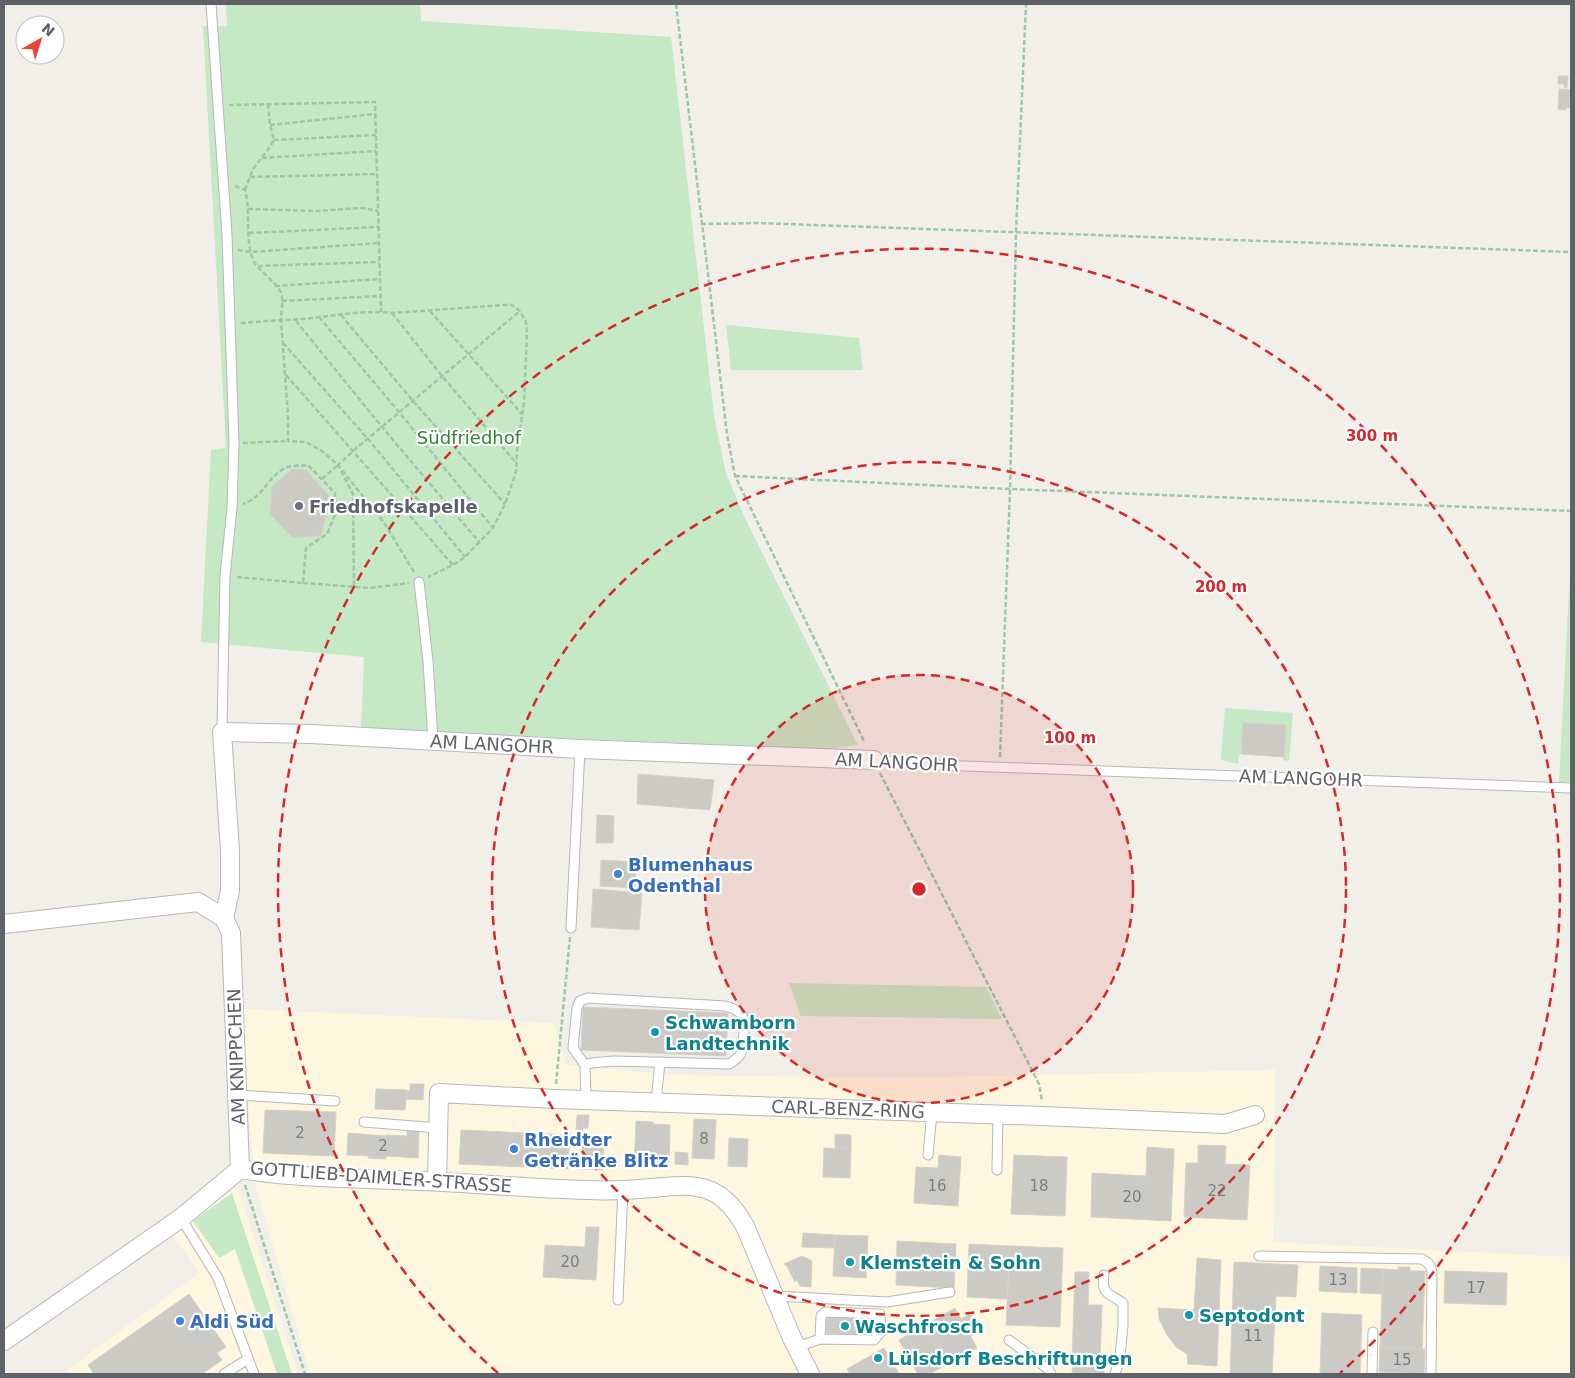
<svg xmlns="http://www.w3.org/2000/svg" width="1575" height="1378" viewBox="0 0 1575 1378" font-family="'DejaVu Sans',sans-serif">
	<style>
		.commercial { fill: #fef7e0 }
		.green { fill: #c5e8c5 }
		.building { fill: #cccac5; stroke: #d6d1c6 }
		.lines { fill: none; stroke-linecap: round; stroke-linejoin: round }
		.service-casing { stroke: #b5b8bc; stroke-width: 11 }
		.minor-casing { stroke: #b5b8bc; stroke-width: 20 }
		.path { stroke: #9cc7a9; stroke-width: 2.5; stroke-dasharray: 5 2.5; stroke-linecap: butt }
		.service { stroke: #fff; stroke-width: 9 }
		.minor { stroke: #fff; stroke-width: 18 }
		.ring { fill: none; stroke: #d62828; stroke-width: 2.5; stroke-dasharray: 9 6 }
		.worship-dot { fill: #6b7280; stroke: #fff; stroke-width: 2 }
		.shop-dot { fill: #3f7fe0; stroke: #fff; stroke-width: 2 }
		.culture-dot { fill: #0f9aa8; stroke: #fff; stroke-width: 2 }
		.labels { text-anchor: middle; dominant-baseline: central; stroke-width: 4.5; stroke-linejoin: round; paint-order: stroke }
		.number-label { font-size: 15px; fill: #7a7d7f }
		.park-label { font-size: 18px; fill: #348238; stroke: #fff }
		.worship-label { font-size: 18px; font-weight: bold; fill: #5b616d; stroke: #fff; text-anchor: start }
		.street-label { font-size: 18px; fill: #5f6368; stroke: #fff }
		.shop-label { font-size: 18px; font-weight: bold; fill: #366cbe; stroke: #fff; text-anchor: start }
		.culture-label { font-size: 18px; font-weight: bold; fill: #0d838f; stroke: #fff; text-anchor: start }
		.centre { fill: #d62828; stroke: #fff; stroke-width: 2.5 }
		.ring-label { font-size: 15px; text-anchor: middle; font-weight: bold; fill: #d62828; stroke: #fff; stroke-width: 4.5; stroke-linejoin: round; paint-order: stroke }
	</style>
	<rect width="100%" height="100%" fill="#f1efe8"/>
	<g class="commercial">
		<path d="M241 1009 554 1023 566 1065 674 1075 891 1078 1275 1070V1155L1273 1242 1571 1257V1374H310L254 1180Z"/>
		<path d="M237 1186 298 1374H69L67 1370 199 1273 172 1234Z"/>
	</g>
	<g class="green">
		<path d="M226 4H420L421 21 671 37 714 416 726 473 743 514 858 745 829 749 361 730 364 657 201 642 211 450 226 448 203 26H227Z"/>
		<path d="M726 325 859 338 863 370H731Z"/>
		<path d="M1571 553V782H1559Z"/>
		<path d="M1225 708 1293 713 1289 761 1283 760V755L1240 753 1238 764 1221 760Z"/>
		<path d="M789 983 986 987 1002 1019 801 1016Z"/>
		<path d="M232 1193 292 1374H277L235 1249 219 1258 193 1221Z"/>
	</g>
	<g class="building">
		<path d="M1558 76H1568L1567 88 1564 87V84H1558Z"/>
		<path d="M1559 89 1571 90V108L1567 107 1566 110 1558 109Z"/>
		<path d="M292 469 306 470 330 497 321 536 292 537 270 514 272 487Z"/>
		<path d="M1243 723 1286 725 1284 757 1241 754Z"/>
		<path d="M638 774 714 780 710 810 637 804Z"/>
		<path d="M597 815 614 816 613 843H596Z"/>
		<path d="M601 860 636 862 635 888 600 886Z"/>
		<path d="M593 889 642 893 639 930 591 927Z"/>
		<path d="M583 1007 728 1013 726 1056 581 1050Z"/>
		<path d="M410 1084H424L423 1100 406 1099 407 1091H410Z"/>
		<path d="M376 1089 407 1090 405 1110 375 1109Z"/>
		<path d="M265 1110 336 1112 334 1156 263 1153Z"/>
		<path d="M577 1115H583V1132H576Z"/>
		<path d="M583 1115H589L588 1128H583Z"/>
		<path d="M694 1119 716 1120 714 1159 692 1158Z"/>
		<path d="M636 1121 653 1122V1124L670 1125 669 1165H658L657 1167 634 1166Z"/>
		<path d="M461 1130 570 1135 568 1169 459 1164Z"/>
		<path d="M407 1131 419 1132 418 1158 386 1156V1159L368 1158 369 1156 347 1155 348 1133 386 1136V1135L407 1136Z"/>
		<path d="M835 1134 851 1135V1149L835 1148Z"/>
		<path d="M583 1138 604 1139 603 1170 581 1169Z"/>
		<path d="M729 1138 748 1139 747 1167 728 1166Z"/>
		<path d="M1198 1145 1226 1146 1225 1164 1250 1165 1247 1220 1184 1217 1186 1163H1198Z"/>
		<path d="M1147 1147 1174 1149 1171 1221 1091 1217 1092 1173 1146 1176Z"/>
		<path d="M824 1148 851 1149 850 1178 823 1177Z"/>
		<path d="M675 1152 688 1153V1165L675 1164Z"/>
		<path d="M939 1155 961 1157 958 1206 914 1203 916 1167 938 1168Z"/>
		<path d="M1014 1155 1067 1157 1065 1216 1011 1214Z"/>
		<path d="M586 1227H599L596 1280 543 1277 545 1245 585 1247Z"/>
		<path d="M803 1233 835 1235 834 1248 802 1247Z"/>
		<path d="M835 1235 868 1236 866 1278 833 1276Z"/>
		<path d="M897 1241 956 1244 954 1288 896 1285Z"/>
		<path d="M969 1244 1010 1246 1007 1299 967 1297Z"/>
		<path d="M1010 1246 1063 1248 1060 1327 1006 1325Z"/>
		<path d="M802 1256 812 1261 811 1287 800 1286 796 1279 795 1282 786 1265 784 1264Z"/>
		<path d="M1197 1258 1221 1260 1217 1366 1188 1364 1187 1354 1176 1347 1167 1335 1159 1319 1158 1308 1194 1310Z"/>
		<path d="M1234 1262 1298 1265 1296 1297 1276 1296 1272 1374H1230Z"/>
		<path d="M1320 1266 1357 1268V1293L1319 1291Z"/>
		<path d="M1398 1267H1410V1271H1425L1422 1349 1380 1347 1383 1269 1398 1270Z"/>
		<path d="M1361 1268 1383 1269 1382 1294 1360 1293Z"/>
		<path d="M1445 1271 1507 1273 1506 1305 1444 1303Z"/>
		<path d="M1075 1272H1089L1088 1305H1102L1100 1361 1072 1360Z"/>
		<path d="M189 1294 226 1347 217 1353 222 1360 202 1374H94L88 1365Z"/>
		<path d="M955 1308 977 1348 949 1363 927 1324Z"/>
		<path d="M1322 1313 1362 1315 1360 1374H1320Z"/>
		<path d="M970 1314 980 1332 971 1336 961 1319Z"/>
		<path d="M827 1317 864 1319 863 1334 826 1333Z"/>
		<path d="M927 1324 949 1363 930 1374H918L899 1340Z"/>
		<path d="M1380 1347 1425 1349 1424 1374 1379 1372Z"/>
		<path d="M884 1348 899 1374H850L847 1369Z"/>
		<path d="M1073 1359 1105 1361 1104 1374H1072Z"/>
	</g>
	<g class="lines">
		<g class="service-casing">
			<g id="service">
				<path d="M211 4 227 235 234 443 232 508 225 576 222 732"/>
				<path d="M419 582 428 661 433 741"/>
				<path d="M874 760 937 765 1571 788"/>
				<path d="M571 928 580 749"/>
				<path d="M585 1065 592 1063 613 1061 729 1064C734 1061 739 1058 741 1053 743 1048 745 1025 744 1020 742 1012 733 1008 725 1006L588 998 580 1001 577 1008 573 1048 585 1065 586 1100"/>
				<path d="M238 1095 335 1101"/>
				<path d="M656 1102 660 1062"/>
				<path d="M364 1122 438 1128"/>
				<path d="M928 1155 932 1112"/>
				<path d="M997 1170 998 1114"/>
				<path d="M181 1218 218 1278 254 1374"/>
				<path d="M1259 1256 1422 1259C1429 1263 1431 1265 1432 1273L1431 1374"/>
				<path d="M1104 1275C1101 1295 1109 1293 1123 1303V1325L1120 1357 1115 1374"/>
				<path d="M775 1296 887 1302 950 1292"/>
				<path d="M618 1300 623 1189"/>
				<path d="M1009 1340 1048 1369 1051 1374"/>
				<path d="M797 1347 820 1339 874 1340 881 1332 880 1314 825 1312 821 1316 820 1339"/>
				<path d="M224 1374 248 1359"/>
				<path d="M1372 1374 1373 1332"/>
			</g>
		</g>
		<g class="minor-casing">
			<g id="minor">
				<path d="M4 924 198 902 224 918"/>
				<path d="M240 1169 231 933 224 918 230 891V851L222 732 311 734 580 749 874 760"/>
				<path d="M437 1181 439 1093 555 1099 1042 1116 1225 1124 1255 1115"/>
				<path d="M4 1341 181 1218 240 1169C300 1179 361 1178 421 1181 477 1183 532 1189 588 1190 609 1191 631 1190 652 1188 667 1187 683 1184 697 1187 720 1190 734 1207 745 1226L792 1338 810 1374"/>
			</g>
		</g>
		<g class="path">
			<path d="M676 4 727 434 735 476 865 743"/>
			<path d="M229 105 375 102 381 312"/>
			<path d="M270 125 375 114"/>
			<path d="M274 140 376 135"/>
			<path d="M262 158 376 151"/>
			<path d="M250 177 377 174"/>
			<path d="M235 186 245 190C251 212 245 235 252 257 255 269 277 282 281 293 284 301 281 312 281 320L241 323"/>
			<path d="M245 190 253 169 270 147 274 140 270 125 268 104"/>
			<path d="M248 209 316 211 362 208 378 211"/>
			<path d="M701 224 758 223 1571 252"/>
			<path d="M249 233 379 227"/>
			<path d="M238 250 251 252 379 243"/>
			<path d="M258 266 379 262"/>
			<path d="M275 286 380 279"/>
			<path d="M282 301 380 296"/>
			<path d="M430 311 522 414"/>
			<path d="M392 313 442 376 517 464"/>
			<path d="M341 315 413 401 505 504"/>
			<path d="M319 317 399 412 493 528"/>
			<path d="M296 321 382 427 480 543"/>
			<path d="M283 343 368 439 465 557"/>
			<path d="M286 375 453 565"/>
			<path d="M243 443 288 441"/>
			<path d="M339 466 338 465 353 451 520 311"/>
			<path d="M341 471 353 494 354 587"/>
			<path d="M735 476 1010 489 1571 511"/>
			<path d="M322 479 338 465"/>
			<path d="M414 572 385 524 338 465 322 451 306 442 288 441V415L281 320C318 320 355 309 392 313L504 305H512L520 311 526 322 527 333 524 403 517 451 516 472 505 504 493 528 465 557 453 565 428 577"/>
			<path d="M237 577 303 583 306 548 327 534 335 515V493L308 465C301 466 291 465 285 468 267 477 265 496 243 504"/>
			<path d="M303 583 370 588 409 583"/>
			<path d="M1000 757 1010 489 1016 232 1026 4"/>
			<path d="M880 773 1039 1084 1042 1101"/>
			<path d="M556 1084 570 937"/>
			<path d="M245 1185 305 1374"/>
		</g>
		<use href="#service" class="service"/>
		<use href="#minor" class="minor"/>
	</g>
	<circle cx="919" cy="889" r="214" fill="#d62828" fill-opacity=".12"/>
	<g class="ring">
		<circle cx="919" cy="889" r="214"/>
		<circle cx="919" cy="889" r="427"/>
		<path d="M498 1373A641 641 0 1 1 1340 1373"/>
	</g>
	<circle class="worship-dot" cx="299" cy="506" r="5"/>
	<g class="shop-dot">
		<circle cx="618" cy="874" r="5"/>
		<circle cx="514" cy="1149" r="5"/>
		<circle cx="180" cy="1321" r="5"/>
	</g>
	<g class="culture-dot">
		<circle cx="655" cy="1032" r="5"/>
		<circle cx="850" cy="1262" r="5"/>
		<circle cx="1189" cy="1315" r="5"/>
		<circle cx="845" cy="1326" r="5"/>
		<circle cx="878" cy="1358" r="5"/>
	</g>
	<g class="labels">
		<g class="number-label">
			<text x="300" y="1133">2</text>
			<text x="704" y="1139">8</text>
			<text x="383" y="1146">2</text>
			<text x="937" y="1186">16</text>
			<text x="1039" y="1186">18</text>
			<text x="1217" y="1191">22</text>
			<text x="1132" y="1197">20</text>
			<text x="570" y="1262">20</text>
			<text x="1338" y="1280">13</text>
			<text x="1476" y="1288">17</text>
			<text x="1253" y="1336">11</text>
			<text x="1402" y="1360">15</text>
		</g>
		<g class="park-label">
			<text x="469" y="437">Südfriedhof</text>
		</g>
		<g class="worship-label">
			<text x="309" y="506">Friedhofskapelle</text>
		</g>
		<g class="street-label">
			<text transform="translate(492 744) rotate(3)">AM LANGOHR</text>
			<text transform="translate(897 762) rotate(3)">AM LANGOHR</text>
			<text transform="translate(1301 778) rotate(2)">AM LANGOHR</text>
			<text transform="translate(236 1057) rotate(-92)">AM KNIPPCHEN</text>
			<text transform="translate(848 1109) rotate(2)">CARL-BENZ-RING</text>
			<text transform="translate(381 1177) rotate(4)">GOTTLIEB-DAIMLER-STRASSE</text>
		</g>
		<g class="shop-label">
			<text x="628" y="864">Blumenhaus<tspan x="628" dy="21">Odenthal</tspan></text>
			<text x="524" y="1139">Rheidter<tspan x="524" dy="21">Getränke Blitz</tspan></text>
			<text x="190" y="1321">Aldi Süd</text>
		</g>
		<g class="culture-label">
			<text x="665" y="1022">Schwamborn<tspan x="665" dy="21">Landtechnik</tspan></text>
			<text x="860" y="1262">Klemstein &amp; Sohn</text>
			<text x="1199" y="1315">Septodont</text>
			<text x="855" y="1326">Waschfrosch</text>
			<text x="888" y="1358">Lülsdorf Beschriftungen</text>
		</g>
	</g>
	<circle cx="919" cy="889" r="8" class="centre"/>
	<g class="ring-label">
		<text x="1372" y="441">300 m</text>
		<text x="1221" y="592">200 m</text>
		<text x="1070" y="743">100 m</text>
	</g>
	<rect width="1575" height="1378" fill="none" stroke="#5f6368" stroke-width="10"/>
	<g transform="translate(40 40) rotate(39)"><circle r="24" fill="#ffffff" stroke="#bfc1c3"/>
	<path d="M0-4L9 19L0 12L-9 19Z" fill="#ea4335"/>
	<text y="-8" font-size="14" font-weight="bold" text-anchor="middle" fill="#5f6368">N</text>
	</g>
</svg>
